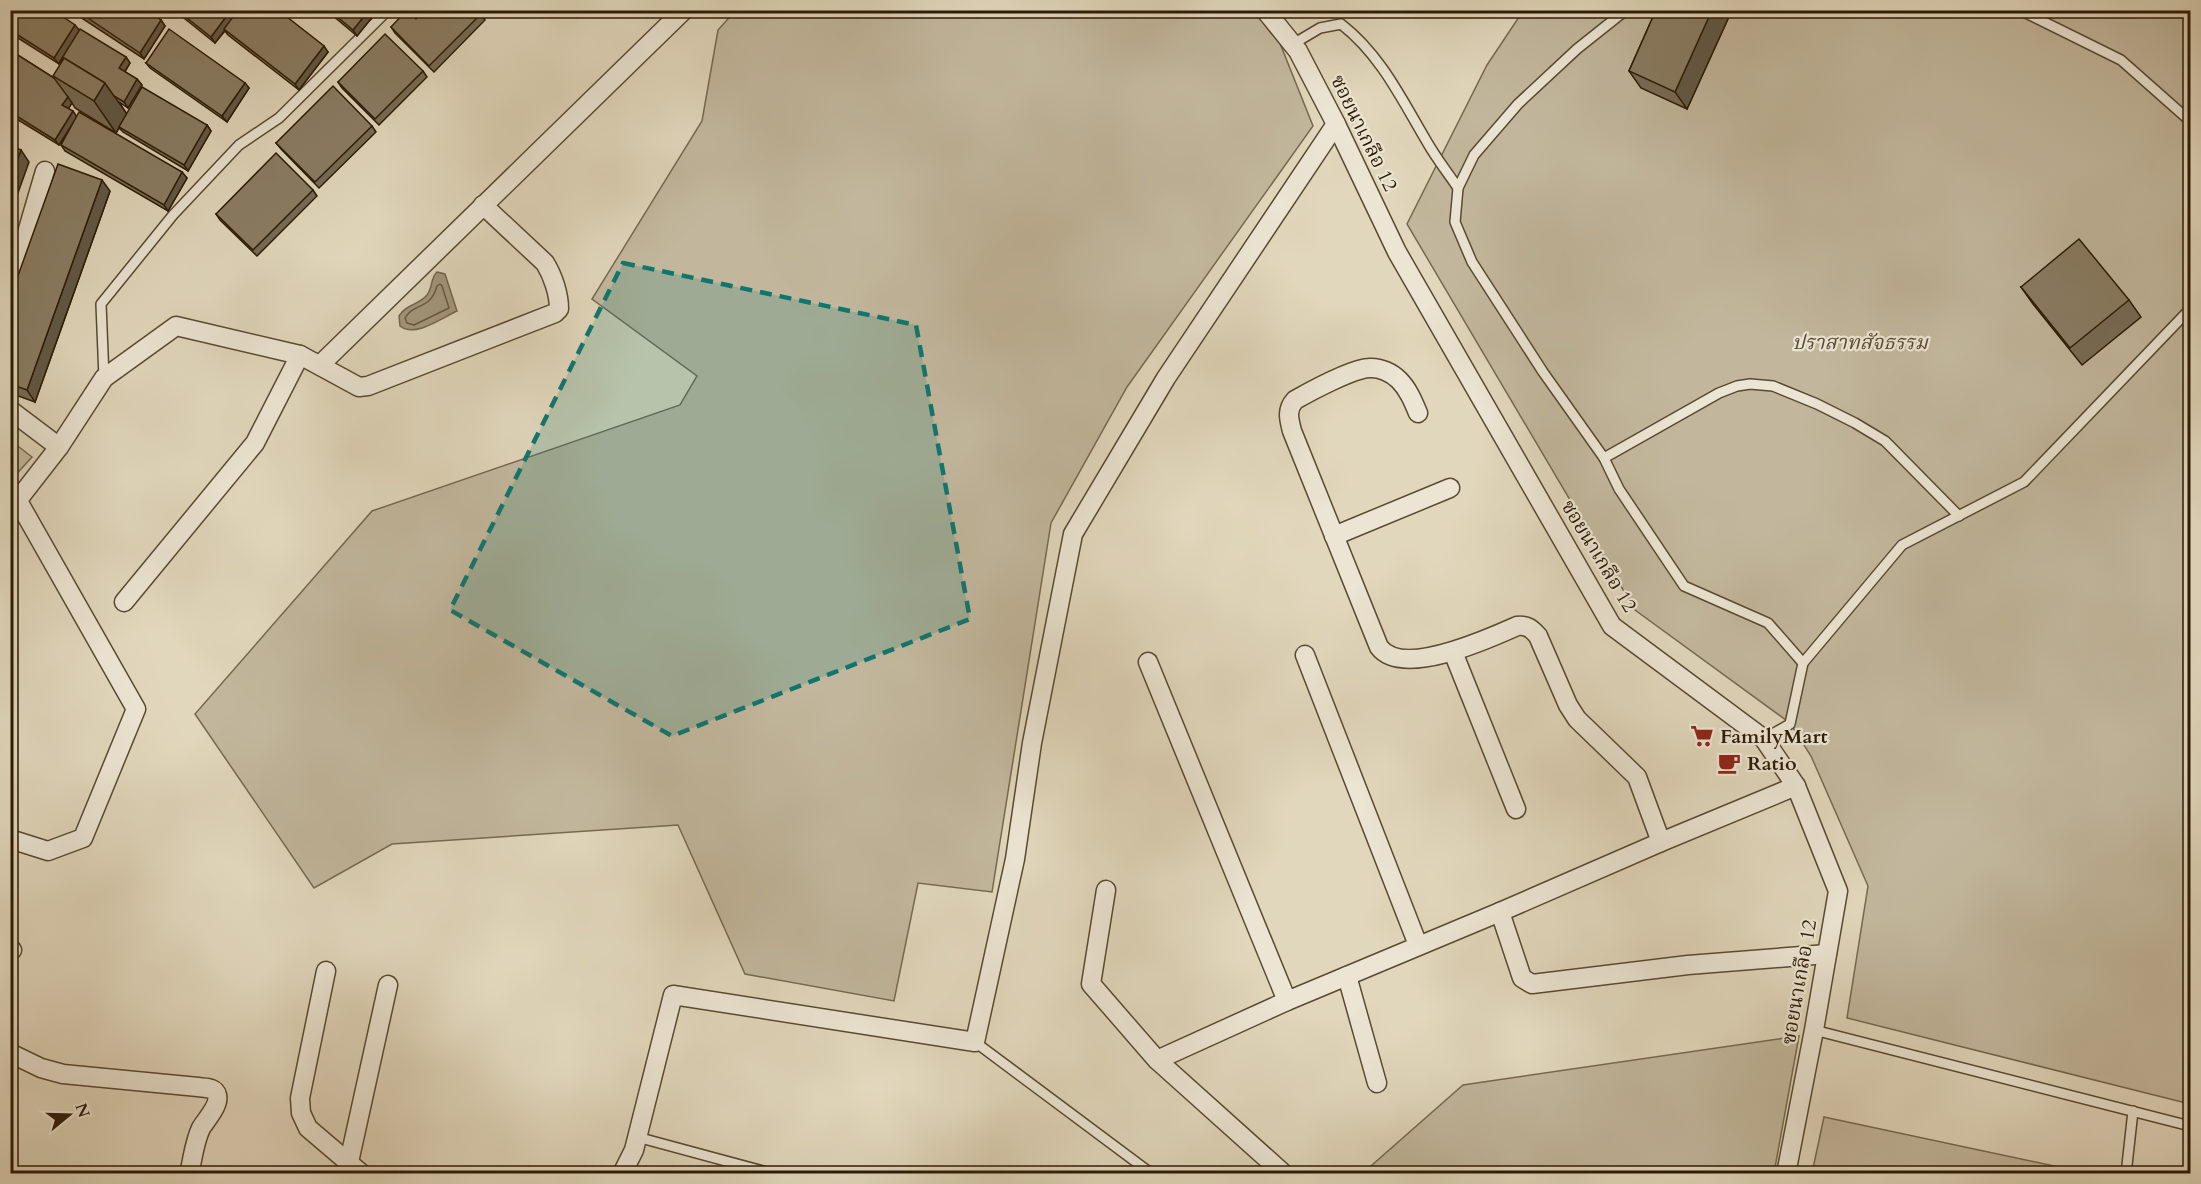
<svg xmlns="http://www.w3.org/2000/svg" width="2201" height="1184" viewBox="0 0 2201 1184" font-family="Cardo,'Noto Serif Thai',serif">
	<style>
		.green { fill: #c2b79d; stroke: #766950; stroke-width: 1.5 }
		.water { fill: #a3977d; stroke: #73654d; stroke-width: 1.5 }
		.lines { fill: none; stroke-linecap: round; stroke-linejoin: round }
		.shore { stroke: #675940; stroke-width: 1.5 }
		.service-casing { stroke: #584a32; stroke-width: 12 }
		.minor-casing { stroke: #584a32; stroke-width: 21 }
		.service { stroke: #ece5d3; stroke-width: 9 }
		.minor { stroke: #ece5d3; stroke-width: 18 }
		.wall { fill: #776c56; stroke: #2b1b04; stroke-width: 1.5 }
		.shaded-wall { fill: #615846; stroke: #2b1b04; stroke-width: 1.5 }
		.building { fill: #8a7d64; stroke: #2b1b04; stroke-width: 1.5 }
		.marked { fill: #0f766e; fill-opacity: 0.2; stroke: #0f766e; stroke-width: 4.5; stroke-dasharray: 12 8; stroke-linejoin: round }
		.labels { text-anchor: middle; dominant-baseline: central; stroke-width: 4.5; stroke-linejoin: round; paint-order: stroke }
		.street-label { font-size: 20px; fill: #2b1b04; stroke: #ece5d3 }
		.park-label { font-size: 20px; font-style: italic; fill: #584a32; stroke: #ece5d3 }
		.poi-label { font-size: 20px; font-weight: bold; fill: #2b1b04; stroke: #ece5d3; text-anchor: start }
	</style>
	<rect width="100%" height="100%" fill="#e1d7bc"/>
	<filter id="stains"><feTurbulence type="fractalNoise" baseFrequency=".00333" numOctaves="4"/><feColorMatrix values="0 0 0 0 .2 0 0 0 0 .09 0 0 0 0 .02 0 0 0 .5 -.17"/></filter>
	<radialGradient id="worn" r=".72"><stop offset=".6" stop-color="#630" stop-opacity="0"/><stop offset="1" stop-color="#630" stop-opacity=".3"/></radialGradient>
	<g class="green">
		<path d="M1257 10 1275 31 1313 126 1127 387 1051 523 992 892 918 883 894 1001 745 974 678 825 392 844 314 888 195 714 372 511 680 405 697 376 592 299 702 121 718 30 735 11Z"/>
		<path d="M1523 11H2190V1104L1847 1018 1868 886 1811 756 1790 723 1635 610 1407 224 1487 65Z"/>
		<path d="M10 440 32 457 11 480H10Z"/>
		<path d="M1799 1036 1774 1173H1363L1463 1085Z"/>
		<path d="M1824 1117 2059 1167 2058 1173H1812Z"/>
	</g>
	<path class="water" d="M437 272 445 274 457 311C442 318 415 338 400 326L399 316C406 304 419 305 427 295 433 287 430 279 437 272Z"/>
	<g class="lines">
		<path class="shore" d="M440 284 442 286 449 308 414 325 407 323 405 318C414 302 430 311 437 286Z"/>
		<g class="service-casing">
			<g id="service">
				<path d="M1626 10 1577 49 1518 104 1474 155 1458 188 1455 222 1472 262 1543 372 1604 458 1619 489 1684 586 1768 623 1803 663"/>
				<path d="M2020 10 2121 60 2190 121"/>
				<path d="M1293 44 1320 28 1341 24C1381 55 1402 100 1427 142 1436 158 1448 173 1458 188"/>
				<path d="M104 378 101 304 173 215 239 145 279 118 388 10"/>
				<path d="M1604 458 1719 393 1737 386 1750 384 1773 386 1817 404 1855 423 1885 441 1959 516"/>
				<path d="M1764 739 1790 724 1803 663 1902 545 2024 482 2190 309"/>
				<path d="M1814 1030 2190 1126"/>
				<path d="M975 1042 1152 1174"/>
				<path d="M637 1137 774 1174"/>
				<path d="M2126 1174 2133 1111"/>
			</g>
		</g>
		<g class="minor-casing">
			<g id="minor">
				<path d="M1265 10 1298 51 1336 124 1397 252 1612 626 1764 739 1796 786 1838 891 1814 1030 1786 1174"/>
				<path d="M10 291 45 171"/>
				<path d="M320 365 684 10"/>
				<path d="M10 410 59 447"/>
				<path d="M1418 413C1413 401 1408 389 1399 380 1392 373 1380 367 1369 368 1352 369 1311 391 1295 400 1286 410 1289 419 1292 431L1379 647C1402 678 1488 639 1517 626 1527 625 1531 628 1538 636L1568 705 1577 719 1637 777 1661 842 1500 912 1522 978 1532 984 1688 965 1827 954"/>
				<path d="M10 510 59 447 104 378 176 326 300 355 359 387 368 386 555 313 559 309C559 294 553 276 545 263L483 205"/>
				<path d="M1334 536 1450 488"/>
				<path d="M124 602 255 443 300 355"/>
				<path d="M1453 652 1516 809"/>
				<path d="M1305 655 1418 945"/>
				<path d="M1148 662 1287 1001"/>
				<path d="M10 839 48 851 83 838 136 709 18 501"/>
				<path d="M1661 842 1796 786"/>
				<path d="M1106 890 1091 984 1157 1060"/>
				<path d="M10 949 12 950"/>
				<path d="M326 971 300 1098 301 1113 308 1128 362 1174"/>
				<path d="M1347 976 1377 1083"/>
				<path d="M10 1053 41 1068 63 1074 198 1087C205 1088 215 1087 217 1095 220 1105 206 1120 201 1128 194 1143 193 1158 189 1174"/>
				<path d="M349 1162 388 985"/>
				<path d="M622 1174 634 1150 673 995 975 1042 1015 859 1032 743 1073 534 1166 378 1336 124"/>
				<path d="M1284 1174 1157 1060 1287 1001 1500 912"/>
			</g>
		</g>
		<use href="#service" class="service"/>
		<use href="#minor" class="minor"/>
	</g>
	<g class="wall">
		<path d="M10 10 79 30 126 57 130 63 125 72 137 79 142 85 128 108 119 102 126 113 207 125 211 131 188 171 123 132 119 128 116 133 75 108 72 103 68 108 77 117 182 172 187 178 168 211 65 151 61 145 76 118 59 145 10 115V50L54 78 66 53 59 64 10 33Z"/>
		<path d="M72 10H147L161 20 165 26 144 59 80 17 76 11 75 12Z"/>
		<path d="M174 10H278L328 52 299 90 228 35 225 31 215 43Z"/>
		<path d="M326 10H378L357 36Z"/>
		<path d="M485 10H496L490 16Z"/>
		<path d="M1656 10H1732L1687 109 1641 88 1629 71Z"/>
		<path d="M481 14 485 20 434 72 395 33 391 27 416 19Z"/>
		<path d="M146 63 245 83 249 88 227 122 150 68Z"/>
		<path d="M423 71 427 77 379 125 342 88 338 82Z"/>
		<path d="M372 126 376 132 319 188 281 149 276 143Z"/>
		<path d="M313 190 317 196 257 256 220 220 216 214Z"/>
		<path d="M110 191 35 402 10 393V298Z"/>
		<path d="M2021 287 2129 300 2141 317 2082 365 2033 304Z"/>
	</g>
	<g class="shaded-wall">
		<path d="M231 10H240L215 43 211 37Z"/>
		<path d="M369 10H378L357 36 353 30Z"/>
		<path d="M1712 10H1732L1687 109 1675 92Z"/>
		<path d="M161 20 165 26 144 59 140 53Z"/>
		<path d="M75 25 80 31 59 64 54 58Z"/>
		<path d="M324 46 328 52 299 90 295 84Z"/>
		<path d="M126 57 130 63 123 74 119 68Z"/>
		<path d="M137 79 142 85 128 108 124 102Z"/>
		<path d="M105 83 127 114 116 133 94 101Z"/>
		<path d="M245 83 249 88 227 122 222 116Z"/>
		<path d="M68 97 72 103 67 111 62 105Z"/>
		<path d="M73 111 77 117 59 145 55 140Z"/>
		<path d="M207 125 211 131 188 171 184 165Z"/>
		<path d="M21 150 29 162 10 215V180Z"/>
		<path d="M182 172 187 178 168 211 164 205Z"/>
		<path d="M102 180 110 191 35 402 27 390Z"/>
	</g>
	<g class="building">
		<path d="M10 10H53L75 25 54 58 10 30Z"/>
		<path d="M76 10H147L161 20 140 53Z"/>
		<path d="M177 10H231L211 37Z"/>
		<path d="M238 10H278L324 46 295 84 224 29Z"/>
		<path d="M329 10H369L353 30Z"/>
		<path d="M407 10 416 19 425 10H478L481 14 429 66 391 27Z"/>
		<path d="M1656 10H1712L1675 92 1629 71Z"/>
		<path d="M80 29 126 57 119 68 137 79 124 102 114 96 105 83 64 58 60 64 59 63Z"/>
		<path d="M169 29 245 83 222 116 146 63Z"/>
		<path d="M385 34 423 71 375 119 338 82Z"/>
		<path d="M10 50 54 78 68 97 62 105 73 111 55 140 10 112Z"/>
		<path d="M64 58 105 83 94 101 53 76Z"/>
		<path d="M333 86 372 126 315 182 276 143Z"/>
		<path d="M142 87 207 125 184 165 119 127Z"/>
		<path d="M79 112 182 172 164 205 61 145Z"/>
		<path d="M10 146 21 150 10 180Z"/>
		<path d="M276 153 313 190 253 250 216 214Z"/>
		<path d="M58 164 102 180 27 390 10 384V298Z"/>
		<path d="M2079 239 2129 300 2070 348 2021 287Z"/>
	</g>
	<path class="marked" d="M623 263 916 325 970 619 672 736 450 610Z"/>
	<defs>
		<g id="supermarket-bare" transform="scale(1.8)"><path d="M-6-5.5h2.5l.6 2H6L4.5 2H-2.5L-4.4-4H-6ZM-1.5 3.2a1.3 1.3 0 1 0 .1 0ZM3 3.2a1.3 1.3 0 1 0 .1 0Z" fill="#8f2418" stroke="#ece5d3" stroke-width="2.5" paint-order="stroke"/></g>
		<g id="cafe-bare" transform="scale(1.8)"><path d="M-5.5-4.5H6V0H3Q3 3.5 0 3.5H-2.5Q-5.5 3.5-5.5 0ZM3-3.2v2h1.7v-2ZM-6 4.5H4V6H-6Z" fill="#8f2418" stroke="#ece5d3" stroke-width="2.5" paint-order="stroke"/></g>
	</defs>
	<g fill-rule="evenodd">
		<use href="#supermarket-bare" x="1702" y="736"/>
		<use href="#cafe-bare" x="1729" y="763"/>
	</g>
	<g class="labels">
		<g class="street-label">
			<text transform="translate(1364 133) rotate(64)">ซอยนาเกลือ 12</text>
			<text transform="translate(1599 556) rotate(59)">ซอยนาเกลือ 12</text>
			<text transform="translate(1799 982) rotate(-80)">ซอยนาเกลือ 12</text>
		</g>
		<g class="park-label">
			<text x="1860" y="342">ปราสาทสัจธรรม</text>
		</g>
		<g class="poi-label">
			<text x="1720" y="736">FamilyMart</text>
			<text x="1747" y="763">Ratio</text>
		</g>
	</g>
	<rect width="2201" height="1184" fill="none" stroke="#e1d7bc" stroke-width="36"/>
	<rect x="12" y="12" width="2177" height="1160" fill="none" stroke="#2b1b04" stroke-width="3"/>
	<rect x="18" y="18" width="2165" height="1148" fill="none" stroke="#2b1b04" stroke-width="1.5"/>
	<g transform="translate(69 1115) rotate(71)" stroke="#ece5d3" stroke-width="4.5" paint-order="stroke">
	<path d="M0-4.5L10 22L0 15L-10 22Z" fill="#2b1b04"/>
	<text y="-9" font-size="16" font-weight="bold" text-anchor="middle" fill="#2b1b04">N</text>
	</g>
	<rect width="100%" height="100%" filter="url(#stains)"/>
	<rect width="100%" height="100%" fill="url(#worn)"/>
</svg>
